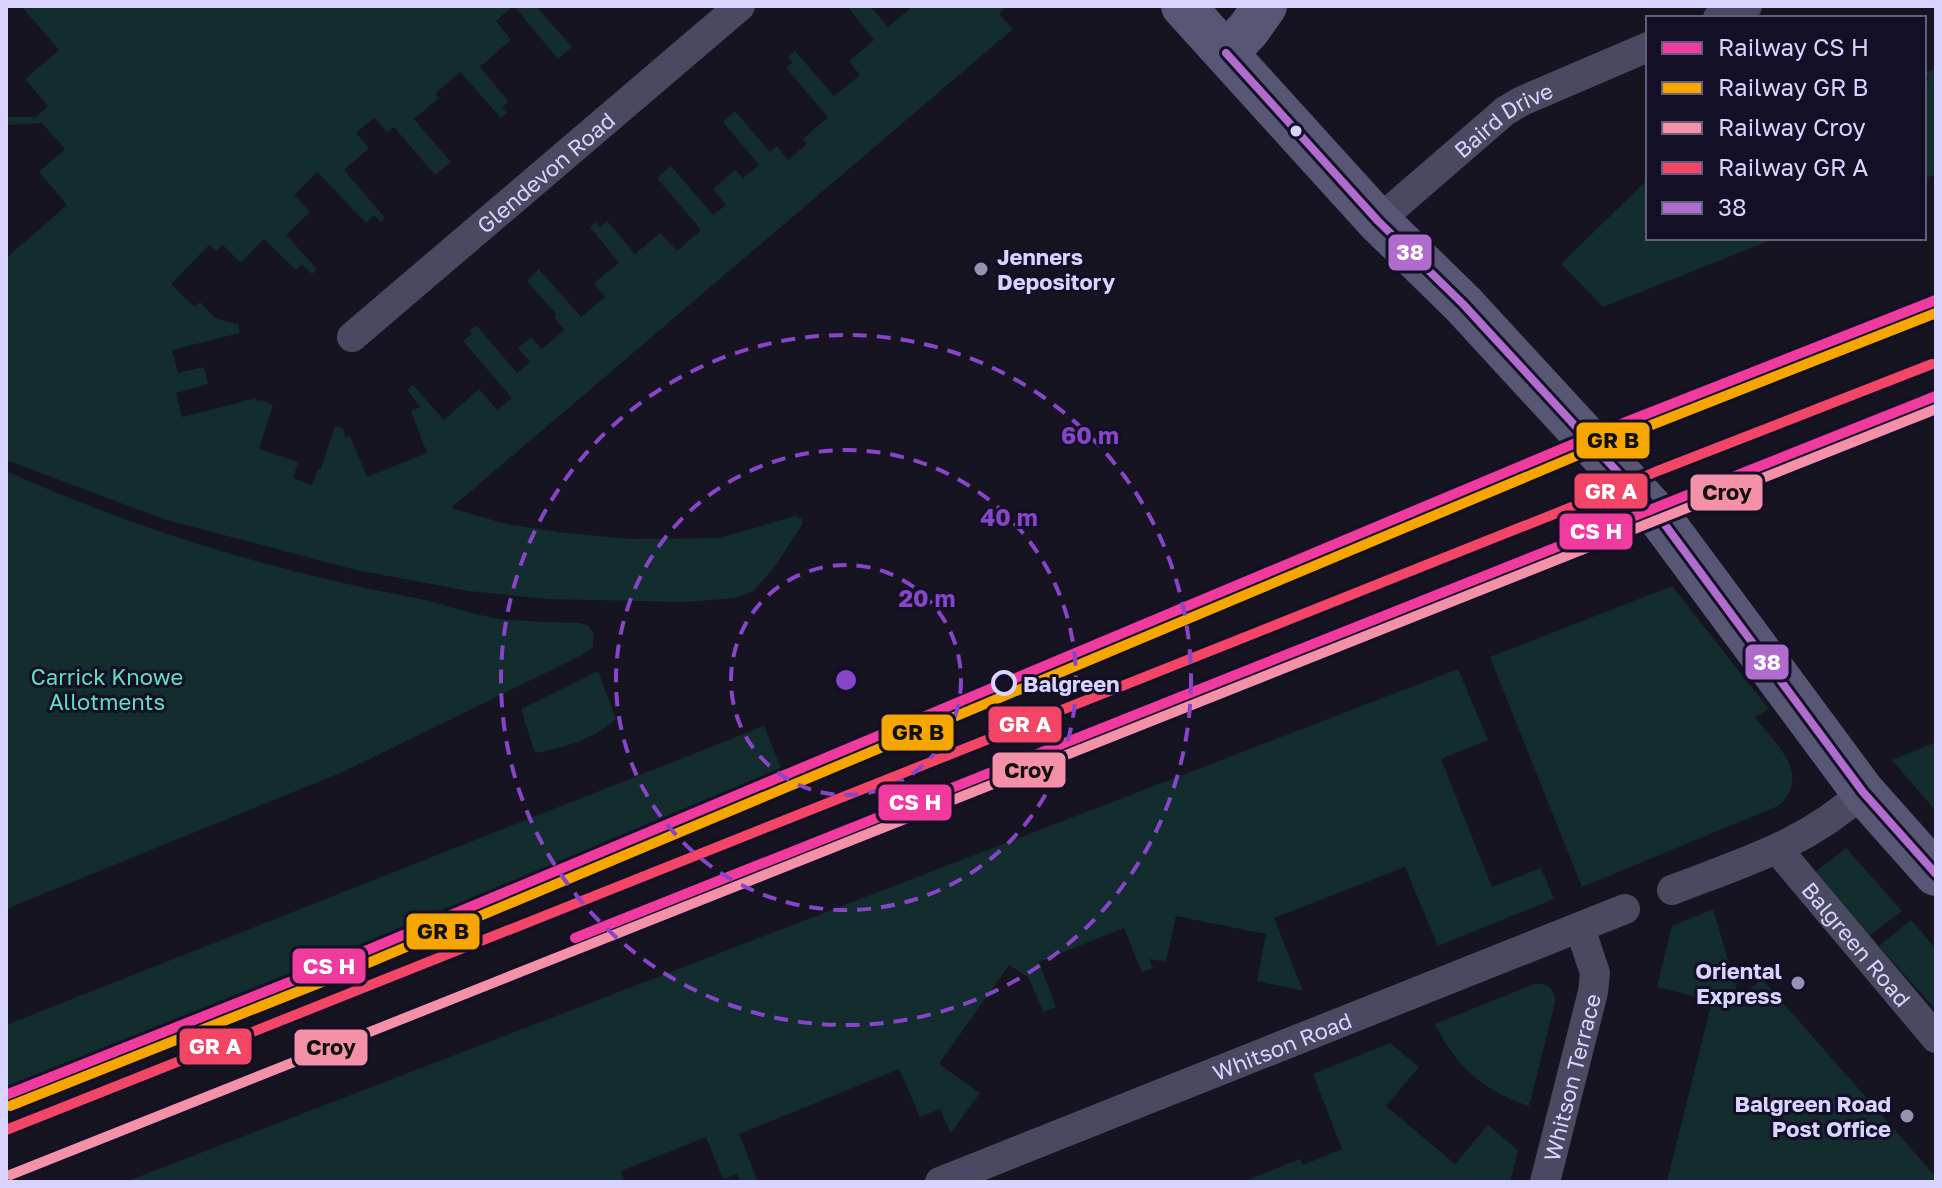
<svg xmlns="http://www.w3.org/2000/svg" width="1942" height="1188" viewBox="0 0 1942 1188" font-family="'Golos Text',sans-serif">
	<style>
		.green { fill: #132c2d }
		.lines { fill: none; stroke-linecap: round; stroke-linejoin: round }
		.street { stroke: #4a4962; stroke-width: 30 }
		.secondary { stroke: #575674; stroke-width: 44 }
		.bus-1-casing { stroke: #130f26; stroke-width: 14 }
		.bus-1 { stroke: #b06ccc; stroke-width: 8 }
		.rail-1-casing { stroke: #130f26; stroke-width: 16 }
		.rail-2-casing { stroke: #130f26; stroke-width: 16 }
		.rail-3-casing { stroke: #130f26; stroke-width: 16 }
		.rail-4-casing { stroke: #130f26; stroke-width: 16 }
		.rail-1 { stroke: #f13a9d; stroke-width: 10 }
		.rail-2 { stroke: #f7a600; stroke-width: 10 }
		.rail-3 { stroke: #f491a8; stroke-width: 10 }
		.rail-4 { stroke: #f34667; stroke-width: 10 }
		.ring { fill: none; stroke: #8945c9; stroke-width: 4; stroke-dasharray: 14 10 }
		.bus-dot { fill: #d9d4ff; stroke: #130f26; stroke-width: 3 }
		.poi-dot { fill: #9591b1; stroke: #130f26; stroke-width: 3 }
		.stop-dot { fill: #130f26; stroke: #d9d4ff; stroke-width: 4 }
		.labels { text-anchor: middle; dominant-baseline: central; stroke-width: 6; stroke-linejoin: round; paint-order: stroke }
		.street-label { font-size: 22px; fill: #d9d4ff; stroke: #130f26 }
		.poi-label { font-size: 22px; font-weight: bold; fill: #d9d4ff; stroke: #130f26; text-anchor: end }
		.park-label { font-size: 22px; fill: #5fe0c0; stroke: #130f26 }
		.stop-label { font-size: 22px; font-weight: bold; fill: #d9d4ff; stroke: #130f26; text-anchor: start }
		.centre { fill: #8945c9; stroke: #130f26; stroke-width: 4 }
		.ring-label { font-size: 24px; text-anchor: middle; font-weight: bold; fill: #8945c9; stroke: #130f26; stroke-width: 6; stroke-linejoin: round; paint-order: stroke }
		.line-badge { stroke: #130f26; stroke-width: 3 }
		.badge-label { font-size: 22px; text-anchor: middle; font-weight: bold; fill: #fff }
		.pale-badge-label { font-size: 22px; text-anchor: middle; font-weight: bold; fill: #111 }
	</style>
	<rect width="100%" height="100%" fill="#161421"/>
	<g class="green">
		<path d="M21 6H513L496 21 511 40 480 67 508 101 502 107 507 113 501 118 460 72 435 94 439 98 414 119 451 162 435 175 394 127 387 132 374 118 356 133 369 148 344 170 385 218 380 222 374 215 366 223 317 172 294 195 310 212 286 235 317 269 312 274 302 264 296 270 264 239 241 263 223 245 216 251 209 245 171 284 195 307 200 302 215 318 238 324 240 333 172 350 178 373 204 367 208 384 176 393 182 417 256 398 257 402 261 400 273 405 259 449 298 462 293 478 312 485 318 469H321L335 426 343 428 345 438 350 436 367 477 427 453 411 411 420 407 407 390 413 385 444 420 479 389 497 410 512 398 463 341 472 334 469 331 476 325 517 373 530 362 518 348 531 337 542 349 564 330 554 317 556 314 527 281 539 269 581 317 605 297 594 283 619 263 590 227 595 222 600 227 607 221 635 254 660 233 677 251 701 230 657 178 671 166 713 215 726 205 713 189 735 170 743 178 759 165 723 122 735 111 770 152 777 146 788 160 807 144 803 139 828 117 786 68 793 62 788 57 795 51 834 96 860 75 849 61 874 40 847 6H870L888 27 913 6H1007L999 14 1013 29 451 508 506 524 566 533 630 539 720 538 795 516 802 519V525L776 565 754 591 736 598 686 602 546 599 469 591 356 570 163 519 6 460V258L67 205 39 172 65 149 42 123 6 125V117H36L48 106 25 79 59 50Z"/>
		<path d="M514 6H536L572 47 558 59Z"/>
		<path d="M1936 68V174L1924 179V82L1929 80 1926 72Z"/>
		<path d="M1648 179V238H1776L1603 307 1561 264Z"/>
		<path d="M6 471C136 529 271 571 411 597 439 602 466 613 494 618 521 622 551 622 579 623L588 626 594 633 593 647 582 655 345 771 6 909Z"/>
		<path d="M1672 586 1769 709 1755 717C1776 745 1813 775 1778 806L1582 887 1490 657Z"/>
		<path d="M1458 669 1488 740 1441 759 1492 887 1541 868 1554 899 1438 946 1405 867 1274 918 1303 991 1257 981 1266 934 1176 916 1166 962 1149 959 1153 968 1142 972 1124 928 1039 962 1056 1007 1043 1012 1029 978 1009 965 939 1064 980 1093 951 1133 940 1109 920 1117 899 1069 739 1134 758 1182H741L737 1174 723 1179 706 1137 621 1171 625 1182H125Z"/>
		<path d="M598 671 616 719C594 739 564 748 535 753L521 709Z"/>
		<path d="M764 726 782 771 484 896 6 1087V1025Z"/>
		<path d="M1936 742V811L1892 760Z"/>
		<path d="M1846 848 1902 911 1869 936 1814 873Z"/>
		<path d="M1713 909 1739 997 1762 979 1936 1177V1182H1667L1712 1001 1657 987 1672 926Z"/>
		<path d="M1911 920 1936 949V1010L1879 946Z"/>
		<path d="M1534 984C1547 982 1555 989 1555 1002L1529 1106C1485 1092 1455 1066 1435 1024Z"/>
		<path d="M1390 1043 1419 1067 1386 1106 1455 1164 1488 1125 1518 1150 1510 1182H1243L1300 1159 1303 1165 1342 1149 1313 1074Z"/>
	</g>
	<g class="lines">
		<g class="street">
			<path d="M1718 18 1747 6"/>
			<path id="s1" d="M1378 221 1505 111 1522 101 1648 47"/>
			<path id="s2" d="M352 337 740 6"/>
			<path id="s3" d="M1777 849 1936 1038"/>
			<path d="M1672 890C1744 862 1805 845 1863 792"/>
			<path id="s4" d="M940 1182 1625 909"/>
			<path id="s5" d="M1545 1182 1593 992 1595 973 1580 928"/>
		</g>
		<g class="secondary">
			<path d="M1183 6 1378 221 1463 304 1660 518 1863 792 1936 874"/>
			<path d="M1226 53 1248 30 1265 6"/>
		</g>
		<g class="bus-1-casing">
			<path id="bus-1" d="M1226 53 1378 221 1463 304 1660 518 1863 792 1936 874"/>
		</g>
		<use href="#bus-1" class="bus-1"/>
		<g class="rail-1-casing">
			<g id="rail-1">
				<path d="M575 938 1936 396"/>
				<path d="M6 1095 332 965 1621 424 1936 300"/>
			</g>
		</g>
		<g class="rail-2-casing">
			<path id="rail-2" d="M10 1106 337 976 1626 435 1936 313"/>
		</g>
		<g class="rail-3-casing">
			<path id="rail-3" d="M10 1175 1936 409"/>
		</g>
		<g class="rail-4-casing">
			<path id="rail-4" d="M6 1130 1602 495 1655 472 1932 364"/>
		</g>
		<use href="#rail-1" class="rail-1"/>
		<use href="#rail-2" class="rail-2"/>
		<use href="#rail-3" class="rail-3"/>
		<use href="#rail-4" class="rail-4"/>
	</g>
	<g class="ring">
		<circle cx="846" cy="680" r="115"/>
		<circle cx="846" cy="680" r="230"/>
		<circle cx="846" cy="680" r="345"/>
	</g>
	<circle class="bus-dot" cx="1296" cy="131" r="7"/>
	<g class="poi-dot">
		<circle cx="981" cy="269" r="8"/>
		<circle cx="1798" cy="983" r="8"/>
		<circle cx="1907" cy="1116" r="8"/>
	</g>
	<circle class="stop-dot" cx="1004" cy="683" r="11"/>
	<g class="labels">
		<g class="street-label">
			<text stroke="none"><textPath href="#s1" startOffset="162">Baird Drive</textPath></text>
			<text stroke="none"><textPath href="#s2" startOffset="254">Glendevon Road</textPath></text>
			<text stroke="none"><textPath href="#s3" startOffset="124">Balgreen Road</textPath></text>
			<text stroke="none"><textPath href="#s4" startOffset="368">Whitson Road</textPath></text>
			<text stroke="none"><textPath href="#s5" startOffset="108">Whitson Terrace</textPath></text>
		</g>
		<g class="poi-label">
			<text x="997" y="256" text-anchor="start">Jenners<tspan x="997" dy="25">Depository</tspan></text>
			<text x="1782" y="970">Oriental<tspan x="1782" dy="25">Express</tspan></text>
			<text x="1891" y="1103">Balgreen Road<tspan x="1891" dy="25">Post Office</tspan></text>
		</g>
		<g class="park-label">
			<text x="107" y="676">Carrick Knowe<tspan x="107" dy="25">Allotments</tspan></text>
		</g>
		<g class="stop-label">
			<text x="1023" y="683">Balgreen</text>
		</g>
	</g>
	<circle cx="846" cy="680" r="12" class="centre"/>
	<g class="ring-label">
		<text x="1090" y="444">60 m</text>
		<text x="1009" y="526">40 m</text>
		<text x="927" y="607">20 m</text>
	</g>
	<g class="line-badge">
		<rect x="1387" y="233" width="46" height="39" rx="8" fill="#b06ccc"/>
		<rect x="1575" y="421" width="76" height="39" rx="8" fill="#f7a600"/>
		<rect x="1573" y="472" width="76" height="38" rx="8" fill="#f34667"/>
		<rect x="1689" y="473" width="75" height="39" rx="8" fill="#f491a8"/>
		<rect x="1558" y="512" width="76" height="39" rx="8" fill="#f13a9d"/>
		<rect x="1744" y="643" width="46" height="38" rx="8" fill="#b06ccc"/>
		<rect x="987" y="705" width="76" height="39" rx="8" fill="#f34667"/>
		<rect x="880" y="713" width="75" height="39" rx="8" fill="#f7a600"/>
		<rect x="991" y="751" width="76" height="38" rx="8" fill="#f491a8"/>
		<rect x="877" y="783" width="76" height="39" rx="8" fill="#f13a9d"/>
		<rect x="405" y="912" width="76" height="39" rx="8" fill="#f7a600"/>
		<rect x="291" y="947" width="76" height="38" rx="8" fill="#f13a9d"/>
		<rect x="178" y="1027" width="75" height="39" rx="8" fill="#f34667"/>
		<rect x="293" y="1028" width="76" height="39" rx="8" fill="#f491a8"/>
	</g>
	<g class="badge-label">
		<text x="1410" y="260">38</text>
		<text x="1611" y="499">GR A</text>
		<text x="1596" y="539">CS H</text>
		<text x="1767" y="670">38</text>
		<text x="1025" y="732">GR A</text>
		<text x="915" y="810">CS H</text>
		<text x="329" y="974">CS H</text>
		<text x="215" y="1054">GR A</text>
	</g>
	<g class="pale-badge-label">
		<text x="1613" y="448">GR B</text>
		<text x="1727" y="500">Croy</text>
		<text x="918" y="740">GR B</text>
		<text x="1029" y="778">Croy</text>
		<text x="443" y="939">GR B</text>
		<text x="331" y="1055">Croy</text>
	</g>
	<rect width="1942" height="1188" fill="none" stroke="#d9d4ff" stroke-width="16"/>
	<rect x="1646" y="16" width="280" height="224" fill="#130f26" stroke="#625e7d" stroke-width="2"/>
	<rect x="1662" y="42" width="40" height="12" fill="#f13a9d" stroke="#625e7d" stroke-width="2"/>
	<text x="1718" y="56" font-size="24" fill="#d9d4ff">Railway CS H</text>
	<rect x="1662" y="82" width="40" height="12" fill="#f7a600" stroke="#625e7d" stroke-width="2"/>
	<text x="1718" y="96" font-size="24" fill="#d9d4ff">Railway GR B</text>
	<rect x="1662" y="122" width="40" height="12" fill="#f491a8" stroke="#625e7d" stroke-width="2"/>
	<text x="1718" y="136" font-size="24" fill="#d9d4ff">Railway Croy</text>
	<rect x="1662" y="162" width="40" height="12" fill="#f34667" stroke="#625e7d" stroke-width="2"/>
	<text x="1718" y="176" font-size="24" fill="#d9d4ff">Railway GR A</text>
	<rect x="1662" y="202" width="40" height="12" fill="#b06ccc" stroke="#625e7d" stroke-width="2"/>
	<text x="1718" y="216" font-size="24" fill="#d9d4ff">38</text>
</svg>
